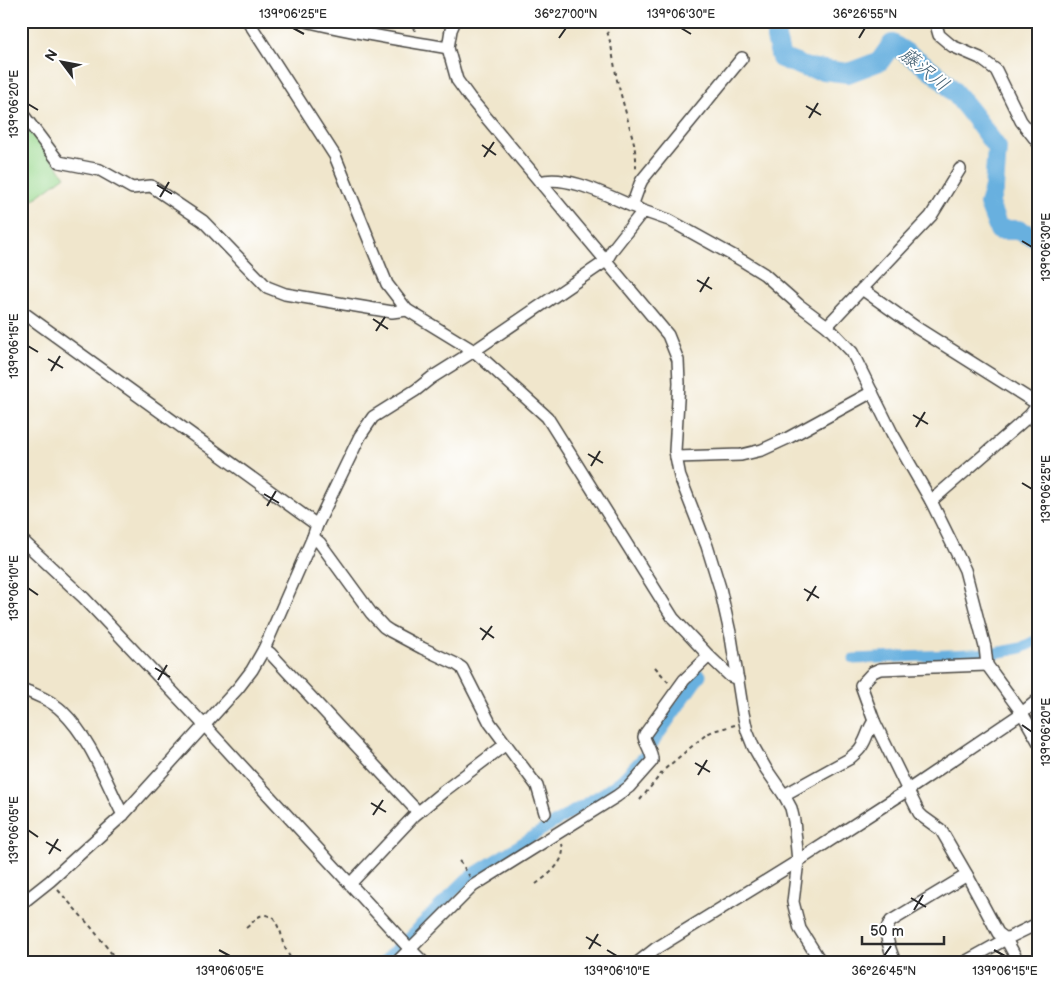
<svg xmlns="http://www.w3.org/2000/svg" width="1060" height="984" viewBox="0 0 1060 984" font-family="'Balsamiq Sans','Klee One',sans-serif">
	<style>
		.green { fill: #99d88d; stroke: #62825c }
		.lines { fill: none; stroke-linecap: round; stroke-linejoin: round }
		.canal { stroke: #68b0df; stroke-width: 11 }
		.river { stroke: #68b0df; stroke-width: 20 }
		.minor-casing { stroke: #494743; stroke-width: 14 }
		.path { stroke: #494743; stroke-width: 2; stroke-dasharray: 4 4; stroke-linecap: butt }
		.minor { stroke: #fff; stroke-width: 11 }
		.ticks { fill: none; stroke: #2b2b2b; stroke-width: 2 }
		.labels { text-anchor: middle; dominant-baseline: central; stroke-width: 4; stroke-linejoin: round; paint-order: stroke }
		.water-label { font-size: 19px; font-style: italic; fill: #436073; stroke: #fff }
		.neatline { fill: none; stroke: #2b2b2b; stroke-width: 2 }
		.ticks-label { font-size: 12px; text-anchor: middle; fill: #2b2b2b }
	</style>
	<rect width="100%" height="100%" fill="#fff"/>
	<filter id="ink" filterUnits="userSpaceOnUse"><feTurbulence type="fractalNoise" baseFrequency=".02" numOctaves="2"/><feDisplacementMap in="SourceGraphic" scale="10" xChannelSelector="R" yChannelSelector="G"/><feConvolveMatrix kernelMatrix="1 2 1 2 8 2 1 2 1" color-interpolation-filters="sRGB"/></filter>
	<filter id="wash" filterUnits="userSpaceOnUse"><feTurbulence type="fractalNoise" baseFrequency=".0096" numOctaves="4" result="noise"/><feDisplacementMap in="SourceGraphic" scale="20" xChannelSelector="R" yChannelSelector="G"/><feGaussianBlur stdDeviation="1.12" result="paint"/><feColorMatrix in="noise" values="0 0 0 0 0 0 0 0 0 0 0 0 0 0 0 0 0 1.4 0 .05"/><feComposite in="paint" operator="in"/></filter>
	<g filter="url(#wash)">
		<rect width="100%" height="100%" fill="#f0e6cc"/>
		<path class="green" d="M21 119 65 176 21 209Z"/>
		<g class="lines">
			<g class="canal">
				<path d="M854 659 995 653 1021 648 1039 639"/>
				<path d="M382 963 466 879 474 873 549 826 606 791 621 780 645 755 701 675"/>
			</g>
			<path class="river" d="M776 21V38L781 58 807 68 848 73 880 61 892 44C910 55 928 66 943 80 964 101 980 125 997 148L994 188 989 204 999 230H1018L1039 239"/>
		</g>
	</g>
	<g filter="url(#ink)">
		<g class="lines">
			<g class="minor-casing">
				<g id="minor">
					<path d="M248 21 335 156 387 284 407 310 474 351 547 417 673 618 709 656 730 676 738 679"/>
					<path d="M306 21C353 33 401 40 448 48"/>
					<path d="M455 21 451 30 448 48 457 80 470 98 668 335 678 360 679 383 675 451 680 477 707 546 720 588 731 637 743 713 747 731 753 746 766 769 784 795 791 808 794 821 798 861 793 902 800 929 817 956 823 963"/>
					<path d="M935 21 939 35 952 46 980 58 996 70 1021 121 1039 144"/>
					<path d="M21 112 59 162 100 170 132 188 151 186 203 221 267 287 285 294 392 312 407 310"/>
					<path d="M540 182C567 173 614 199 639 209"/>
					<path d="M632 206 640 184 642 180 742 58"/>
					<path d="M862 289 917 328 1039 405"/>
					<path d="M21 311 317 525"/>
					<path d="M827 326 931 216 960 169"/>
					<path d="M676 457 741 455 762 450 788 438 872 392"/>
					<path d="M931 501 1030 415 1038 404"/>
					<path d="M313 537 320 543 371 613 384 627 390 631 422 648 456 664 462 668 490 723 537 786 545 813"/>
					<path d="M21 539 84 598 205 726 408 947 424 963"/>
					<path d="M264 649 270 653 418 812"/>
					<path d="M987 665 880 669 873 672 861 685 874 721 919 813 923 817 941 830 967 875 998 933 1006 939 1019 963"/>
					<path d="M21 689C34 693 53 702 62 711 91 739 105 780 123 815"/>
					<path d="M784 795 849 759C853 755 858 752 861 747 867 739 868 729 874 721"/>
					<path d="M350 884 415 815 444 791 506 744"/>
					<path d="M21 904 50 881 123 815 239 687 252 670 264 649 313 537 317 525 360 436 373 417 416 390 431 378 474 351 606 261 613 249 643 211 669 220 743 261 764 274 799 305 827 326 852 352 892 433 931 501 965 570 985 647 987 665 1022 713 1039 743"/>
					<path d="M396 963 473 886 617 796 629 787 652 761C653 753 646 745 644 737L645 734 684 680 709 656"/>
					<path d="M637 963 655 949 798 861 908 790 1022 713 1039 699"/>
					<path d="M895 963C891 950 881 932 891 921L967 875"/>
					<path d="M963 963 1006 939 1039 923"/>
				</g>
			</g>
			<g class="path">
				<path d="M409 21 415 31"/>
				<path d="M605 24 611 45 617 80 634 143 636 158V170"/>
				<path d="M655 667 669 683"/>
				<path d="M640 800 665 769 697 742 707 734 713 731 735 725"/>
				<path d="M459 861C463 865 466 871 470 877"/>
				<path d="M536 884C548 875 567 862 562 844"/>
				<path d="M58 890 91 927 119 963"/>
				<path d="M246 928C257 920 258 910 274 918L281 933 283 944 293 963"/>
			</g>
			<use href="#minor" class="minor"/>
		</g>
	</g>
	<path class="ticks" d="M293 28 304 34M681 28 691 34M559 38 566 28M859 38 865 28M28 104 38 110M806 106 821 115M809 118 818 103M482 145 496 155M484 157 494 142M157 185 172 194M160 197 169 182M1022 241 1032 247M697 280 712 289M700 292 709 277M373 319 388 329M376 331 385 317M28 346 38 352M48 359 63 368M51 371 60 356M913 415 928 424M916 427 925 412M588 454 603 463M591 466 600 451M1022 483 1032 489M264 494 279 503M267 506 276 491M28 588 38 595M804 589 819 598M807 601 816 586M480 628 494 638M482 640 492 626M155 668 170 677M158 680 167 665M1022 725 1032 732M695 763 710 772M698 775 707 760M371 803 386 812M373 815 383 800M28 830 38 837M46 842 61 851M49 854 58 839M911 898 926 907M914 910 923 895M586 937 601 946M589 949 598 934M219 950 230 956M607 950 617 956M994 950 1005 956M884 956 891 946"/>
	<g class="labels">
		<g class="water-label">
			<text transform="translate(924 70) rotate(39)">藤沢川</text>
		</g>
	</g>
	<rect width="1060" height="984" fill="none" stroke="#fff" stroke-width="55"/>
	<g transform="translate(62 62) rotate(302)" stroke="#ffffff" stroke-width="4" paint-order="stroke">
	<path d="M0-4L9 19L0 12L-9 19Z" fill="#2b2b2b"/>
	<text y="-8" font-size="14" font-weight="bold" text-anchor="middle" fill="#2b2b2b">N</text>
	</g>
	<path d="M862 936v8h82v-8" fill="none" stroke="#2b2b2b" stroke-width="2.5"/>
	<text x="870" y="936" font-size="15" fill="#2b2b2b" stroke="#ffffff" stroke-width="4" paint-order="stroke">50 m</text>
	<rect x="28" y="28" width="1004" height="928" class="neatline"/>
	<g class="ticks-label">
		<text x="293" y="18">139°06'25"E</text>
		<text x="566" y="18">36°27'00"N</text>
		<text x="681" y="18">139°06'30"E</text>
		<text x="865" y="18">36°26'55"N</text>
		<text transform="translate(14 104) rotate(-90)" y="4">139°06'20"E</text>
		<text transform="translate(1046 247) rotate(-90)" y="4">139°06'30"E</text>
		<text transform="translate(14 346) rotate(-90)" y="4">139°06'15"E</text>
		<text transform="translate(1046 489) rotate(-90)" y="4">139°06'25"E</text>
		<text transform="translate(14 588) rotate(-90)" y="4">139°06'10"E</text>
		<text transform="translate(1046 732) rotate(-90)" y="4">139°06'20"E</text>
		<text transform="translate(14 830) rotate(-90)" y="4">139°06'05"E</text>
		<text x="230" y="975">139°06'05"E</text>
		<text x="617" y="975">139°06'10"E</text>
		<text x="884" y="975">36°26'45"N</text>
		<text x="1005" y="975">139°06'15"E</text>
	</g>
</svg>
